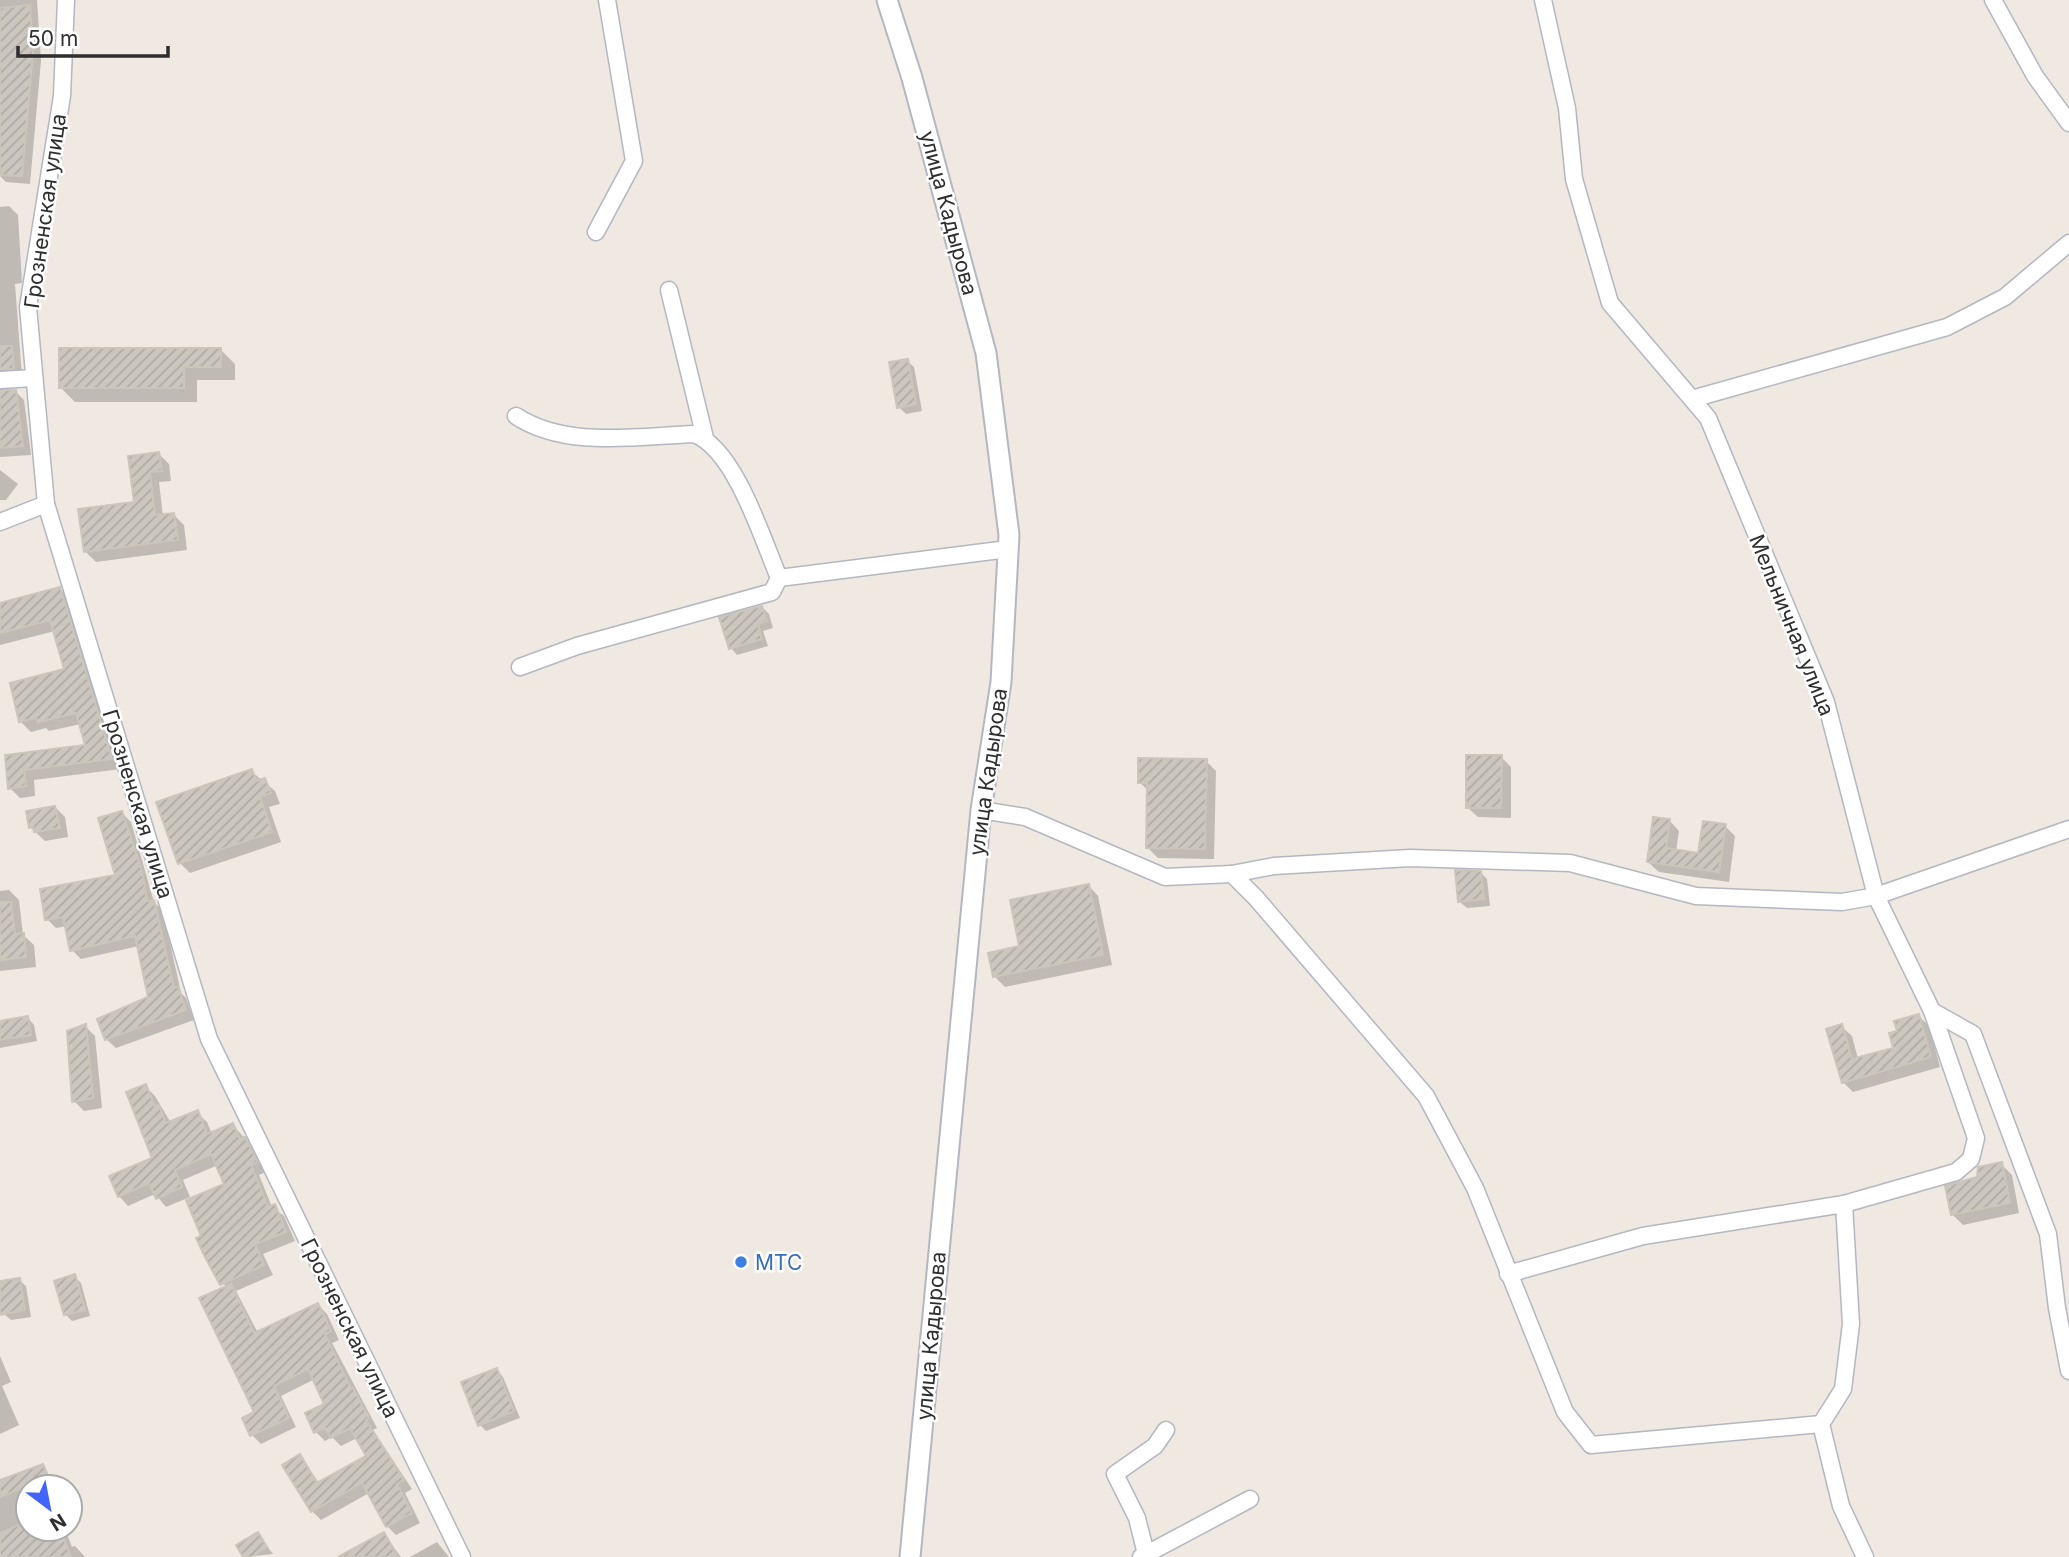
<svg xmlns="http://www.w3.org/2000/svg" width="2069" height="1557" viewBox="0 0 2069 1557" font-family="Inter,sans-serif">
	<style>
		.shadow { fill: #0003 }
		.building { fill: url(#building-hatch); stroke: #cbc5ba; stroke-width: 2 }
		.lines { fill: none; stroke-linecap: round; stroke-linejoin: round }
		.minor-casing { stroke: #b4b7c1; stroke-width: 19 }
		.tertiary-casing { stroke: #b4b7c1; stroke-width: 23 }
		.minor { stroke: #fff; stroke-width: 16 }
		.tertiary { stroke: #fff; stroke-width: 19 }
		.shop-dot { fill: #3f7fe0; stroke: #fff; stroke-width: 2.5 }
		.labels { text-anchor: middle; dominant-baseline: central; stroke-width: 5; stroke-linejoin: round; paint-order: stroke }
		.street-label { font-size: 21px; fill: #2e2e2e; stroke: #fff }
		.shop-label { font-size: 21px; fill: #366cbe; stroke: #fff; text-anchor: start }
	</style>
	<defs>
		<pattern id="building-hatch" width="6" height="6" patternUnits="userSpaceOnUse" patternTransform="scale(1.75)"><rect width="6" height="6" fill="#cbc7bf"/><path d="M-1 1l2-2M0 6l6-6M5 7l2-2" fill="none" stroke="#afaba4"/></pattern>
	</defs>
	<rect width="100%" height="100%" fill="#efe9e1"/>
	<g class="shadow">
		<path d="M0 0H37L41 61 30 184 6 182 0 176Z"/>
		<path d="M9 206 18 215 22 283 15 284 22 377 0 387V207Z"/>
		<path d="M221 350 235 364V380H197V402H75L61 388Z"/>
		<path d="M907 361 914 367 922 411 906 414 899 407Z"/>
		<path d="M0 391H15L24 400 31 455 0 457Z"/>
		<path d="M159 454 169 464 171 481 159 482 163 516 173 514 184 525 187 550 96 562 85 551 136 503 130 457Z"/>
		<path d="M0 470 18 484 6 500H0Z"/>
		<path d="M60 589 70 599 121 769 34 780 35 796 20 798 10 788 7 756 87 746 81 724 49 731 46 728 31 732 21 722 66 671 55 631 0 645V604Z"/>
		<path d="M762 607 769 614 773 628 763 631 768 646 737 655 731 648Z"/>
		<path d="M1501 757 1511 767V818L1478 817 1467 807Z"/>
		<path d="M1206 761 1216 771 1214 859 1158 858 1148 848 1149 791 1139 782Z"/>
		<path d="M251 771 275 791 280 804 269 807 281 842 190 873 180 863Z"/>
		<path d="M55 807 65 817 68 837 45 841 30 827Z"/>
		<path d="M122 813 131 822 154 902 163 911 181 993 186 998 194 1020 116 1048 106 1039 118 1010 150 998 139 946 81 959 72 950 67 926 56 928 47 919 118 877Z"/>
		<path d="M1669 820 1679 831 1676 852 1700 855 1725 826 1735 836 1729 882 1659 872 1648 862Z"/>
		<path d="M1480 872 1487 879 1490 906 1467 908 1460 902Z"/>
		<path d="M1088 885 1098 896 1112 965 1005 987 995 977Z"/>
		<path d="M9 890 19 900 23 935 34 945 36 967 0 971V891Z"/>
		<path d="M1919 1016 1929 1026 1940 1067 1853 1092 1843 1082 1841 1026 1852 1036 1858 1059 1895 1049 1899 1032Z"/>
		<path d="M28 1018 34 1025 37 1041 0 1048V1023Z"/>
		<path d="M85 1026 95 1036 102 1108 84 1111 74 1101Z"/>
		<path d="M145 1086 155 1096 171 1123 197 1113 207 1122 212 1134 233 1125 254 1149 266 1172 259 1175 272 1207 284 1216 295 1241 263 1254 273 1275 236 1291 258 1333 318 1305 327 1314 339 1340 332 1343 377 1428 373 1430 412 1489 405 1493 420 1523 396 1535 387 1526 369 1493 321 1520 312 1511 300 1457 320 1484 368 1456 357 1438 341 1446 332 1437 325 1441 316 1432 326 1404 315 1379 281 1396 296 1427 261 1444 252 1435 256 1413 226 1288 203 1237 226 1185 218 1165 183 1180 190 1197 166 1207 155 1194 128 1206 119 1196 155 1159Z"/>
		<path d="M2001 1164 2012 1175 2019 1213 1963 1225 1952 1214 1979 1178Z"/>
		<path d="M74 1276 81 1283 90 1316 72 1321 65 1314Z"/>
		<path d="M19 1280 26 1286 31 1317 11 1320 4 1314 0 1287Z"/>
		<path d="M0 1356 11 1382 2 1386 19 1425 0 1434Z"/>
		<path d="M497 1370 503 1377 520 1418 486 1431 480 1425Z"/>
		<path d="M46 1478 49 1487H28V1529H65L72 1547 75 1546 85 1557H0V1480Z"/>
		<path d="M258 1534 273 1554 245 1557Z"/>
		<path d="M384 1534 401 1557H363Z"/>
		<path d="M437 1542 449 1557H410Z"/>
	</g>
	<g class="building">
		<path d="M30 5 33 52 22 176 0 175V8Z"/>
		<path d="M0 346H12L14 369H0Z"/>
		<path d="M59 348H221V367H184V388H59Z"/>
		<path d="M908 359 916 404 897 408 889 362Z"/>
		<path d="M0 390H16L23 446 0 448Z"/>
		<path d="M159 452 162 471 150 472 155 515 174 513 178 540 84 552 78 509 134 502 128 456Z"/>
		<path d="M60 587 112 759 24 770 26 786 8 789 5 755 85 745 76 713 38 722 36 718 19 722 10 683 64 669 50 620 0 633V603Z"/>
		<path d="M762 606 767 621 758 624 762 639 729 649 719 617Z"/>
		<path d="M1466 755H1502L1501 808H1466Z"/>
		<path d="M1138 758 1207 759 1205 849 1146 848 1147 783H1138Z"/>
		<path d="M252 769 256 781 265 778 271 793 260 797 272 832 178 864 156 802Z"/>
		<path d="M55 806 60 828 34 832 33 827 29 828 26 811Z"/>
		<path d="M122 811 142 871 147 901 154 900 174 988 178 987 186 1010 105 1040 97 1019 148 997 135 936 70 951 63 917 45 920 40 889 115 875 98 818Z"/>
		<path d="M1653 817 1670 819 1666 848 1698 853 1703 821 1726 824 1719 872 1647 862Z"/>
		<path d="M1455 870 1481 871 1484 899 1458 902Z"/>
		<path d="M1089 884 1103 955 993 977 988 953 1019 946 1010 900Z"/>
		<path d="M0 902H11L15 934 24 933 26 957 0 960Z"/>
		<path d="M1919 1014 1931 1057 1842 1083 1826 1029 1842 1024 1852 1059 1893 1048 1889 1033 1897 1031 1894 1021Z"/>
		<path d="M28 1016 31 1035 0 1040V1021Z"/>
		<path d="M86 1024 93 1098 72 1102 67 1031Z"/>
		<path d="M146 1084 155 1107 159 1105 166 1123 198 1110 207 1134 233 1123 240 1139 245 1137 258 1162 251 1165 268 1207 275 1204 286 1232 255 1244 264 1265 220 1285 204 1255 196 1238 201 1236 186 1200 224 1184 211 1154 175 1170 182 1187 156 1199 149 1183 118 1197 109 1176 152 1158 126 1092Z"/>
		<path d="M2002 1162 2010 1203 1951 1215 1945 1186 1977 1177 1978 1167Z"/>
		<path d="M75 1274 85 1310 64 1315 54 1281Z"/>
		<path d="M20 1278 25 1310 0 1315V1281Z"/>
		<path d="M231 1284 254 1333 318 1303 331 1331 325 1334 351 1389 353 1388 369 1418 366 1420 404 1480 397 1484 412 1513 386 1527 362 1483 311 1512 282 1465 300 1454 317 1483 366 1456 350 1428 331 1438 325 1428 314 1433 305 1413 324 1404 308 1369 274 1386 289 1418 250 1436 242 1418 254 1412 199 1298Z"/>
		<path d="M497 1368 514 1411 478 1426 461 1382Z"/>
		<path d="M43 1464 49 1478 42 1481 45 1487H25L0 1497V1480Z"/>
		<path d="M28 1521V1529H60L71 1557H0V1533Z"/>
		<path d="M258 1532 267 1547 251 1557H243L236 1545Z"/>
		<path d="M384 1532 398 1557H338Z"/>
	</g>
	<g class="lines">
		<g class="minor-casing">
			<g id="minor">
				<path d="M66 0 62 96 28 307 46 504 209 1039 462 1557"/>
				<path d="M1543 0 1567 108 1574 179 1610 303 1708 418 1826 702 1876 896 1932 1011 1973 1034 2048 1234 2057 1308 2069 1371"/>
				<path d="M1993 0 2035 76 2069 123"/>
				<path d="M596 232 634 161 607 0"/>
				<path d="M669 290 705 438"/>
				<path d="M0 380 34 378"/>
				<path d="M1692 399 1947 327 2005 297 2069 243"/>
				<path d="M516 416C566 449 637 436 694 434 735 449 762 538 779 578"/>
				<path d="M0 522 46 504"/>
				<path d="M779 578 1008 549"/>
				<path d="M520 667 577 646 772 592 779 578"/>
				<path d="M981 810 1025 817 1165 877 1232 874 1256 898 1426 1096 1475 1188 1565 1412 1591 1445 1821 1424"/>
				<path d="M1232 874 1274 866 1410 858 1570 863 1696 896 1842 902 1876 896 2069 829"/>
				<path d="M1844 1204 1851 1324 1843 1389 1821 1424 1841 1506 1865 1557"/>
				<path d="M1508 1274 1643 1236 1844 1204 1956 1172 1971 1159 1976 1138 1932 1011"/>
				<path d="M1146 1554 1137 1518 1115 1474 1155 1446 1166 1430"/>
				<path d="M1141 1557 1250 1499"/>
			</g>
		</g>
		<g class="tertiary-casing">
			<path id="tertiary" d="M887 0 912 78 986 353 1009 535 1001 682 981 810 910 1557"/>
		</g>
		<use href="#minor" class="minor"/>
		<use href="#tertiary" class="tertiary"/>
	</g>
	<circle class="shop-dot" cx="741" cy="1262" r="7"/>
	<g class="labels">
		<g class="street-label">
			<text transform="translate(45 211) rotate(-82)">Грозненская улица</text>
			<text transform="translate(949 213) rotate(75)">улица Кадырова</text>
			<text transform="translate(1792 625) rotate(68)">Мельничная улица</text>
			<text transform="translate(988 772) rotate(-82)">улица Кадырова</text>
			<text transform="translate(138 804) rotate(73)">Грозненская улица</text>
			<text transform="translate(350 1328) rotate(64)">Грозненская улица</text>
			<text transform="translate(931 1336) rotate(-85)">улица Кадырова</text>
		</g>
		<g class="shop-label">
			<text x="755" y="1262">МТС</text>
		</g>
	</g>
	<g transform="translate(49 1508) rotate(148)"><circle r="33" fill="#ffffff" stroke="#ababab" stroke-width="2"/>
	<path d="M0-5L12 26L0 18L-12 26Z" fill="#4264fb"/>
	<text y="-10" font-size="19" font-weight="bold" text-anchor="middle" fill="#2e2e2e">N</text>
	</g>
	<path d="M18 46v10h150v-10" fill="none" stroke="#2e2e2e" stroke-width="3.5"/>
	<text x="28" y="46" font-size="21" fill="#2e2e2e" stroke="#ffffff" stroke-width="5" paint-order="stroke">50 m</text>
</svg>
